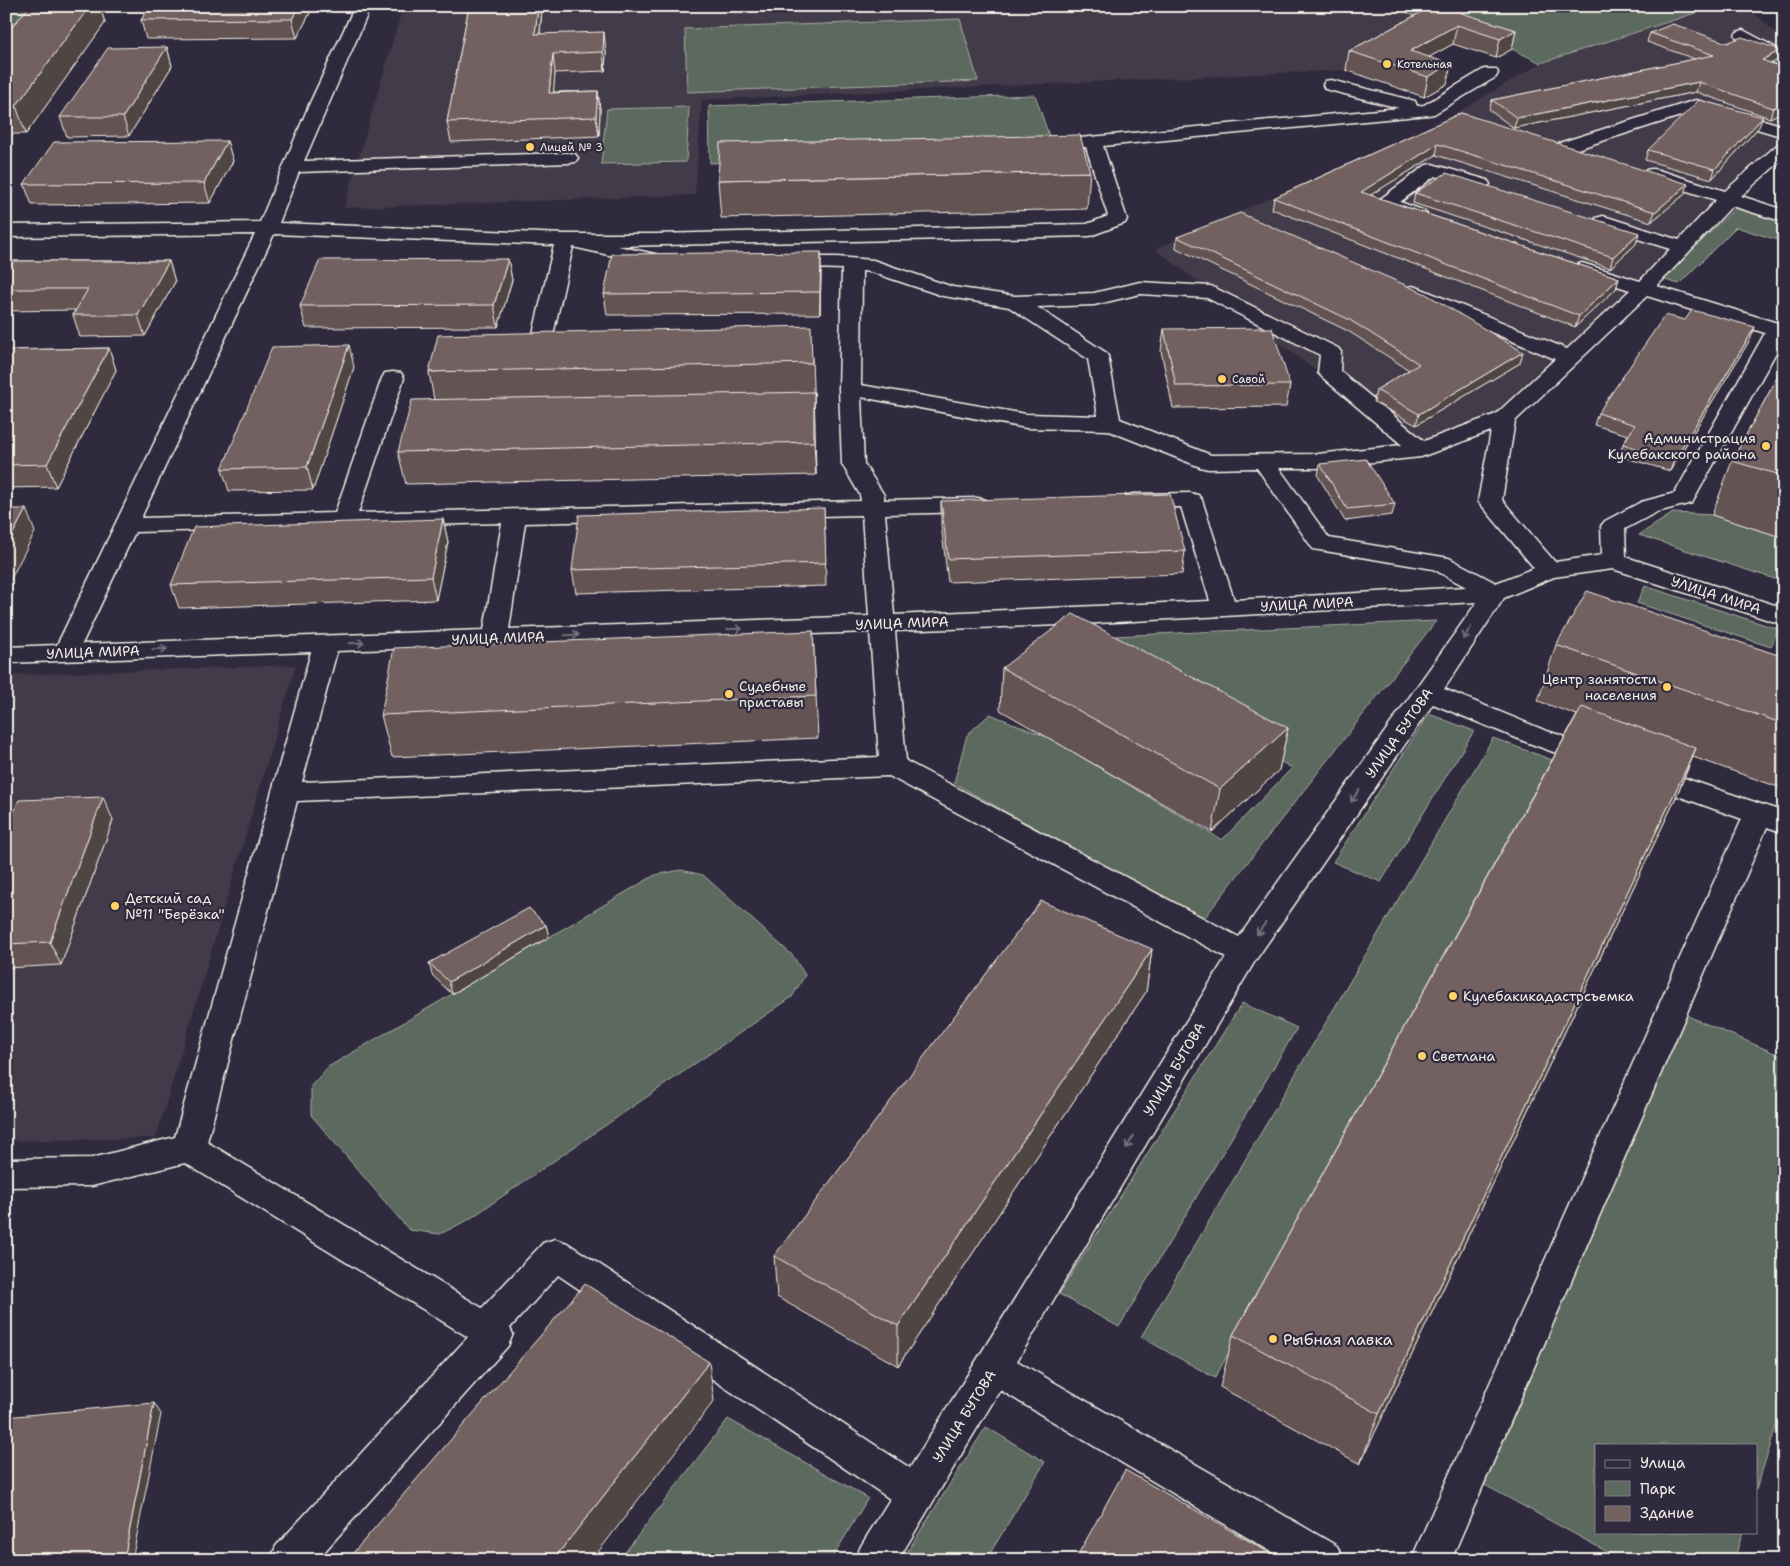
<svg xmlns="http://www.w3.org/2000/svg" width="1790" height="1566" viewBox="0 0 1790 1566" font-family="'Shantell Sans',sans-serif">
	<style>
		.built { fill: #433a48 }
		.green { fill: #5c695f; stroke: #a8ada4 }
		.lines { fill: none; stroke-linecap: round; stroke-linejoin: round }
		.minor-casing { stroke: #f4f1e8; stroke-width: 3 }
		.minor { fill: #2f2a3d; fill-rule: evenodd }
		.wall { fill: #635353; stroke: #f4f1e8 }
		.shaded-wall { fill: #504443; stroke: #f4f1e8 }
		.building { fill: #736160; stroke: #f4f1e8 }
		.oneway { stroke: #747079 }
		.poi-dot { fill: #ffd166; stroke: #2f2a3d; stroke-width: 2 }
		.labels { text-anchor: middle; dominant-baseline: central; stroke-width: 4.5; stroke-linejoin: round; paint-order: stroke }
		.far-poi-label { font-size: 11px; fill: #f4f1e8; stroke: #2f2a3d; text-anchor: start }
		.poi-label { font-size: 14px; fill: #f4f1e8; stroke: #2f2a3d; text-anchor: start }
		.street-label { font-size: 14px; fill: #f4f1e8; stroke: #2f2a3d }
		.near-poi-label { font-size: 16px; fill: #f4f1e8; stroke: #2f2a3d; text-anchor: start }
	</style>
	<rect width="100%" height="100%" fill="#2f2a3d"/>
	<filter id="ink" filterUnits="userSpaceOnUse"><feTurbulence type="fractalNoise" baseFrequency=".02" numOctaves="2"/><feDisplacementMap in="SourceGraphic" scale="10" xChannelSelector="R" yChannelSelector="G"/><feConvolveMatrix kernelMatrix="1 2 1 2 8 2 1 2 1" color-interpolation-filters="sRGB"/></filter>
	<g filter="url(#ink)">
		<g class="built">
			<path d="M403 6H1394L1432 24 1346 70 702 100 695 195 344 208Z"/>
			<path d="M1717 6H1746L1784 40V148L1504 419 1421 450 1155 249 1442 122 1541 63Z"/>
			<path d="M296 665 156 1138 6 1141V675Z"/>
		</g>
		<g class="green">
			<path d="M6 6H38L6 40Z"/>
			<path d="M1394 6H1717L1541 63 1512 49 1432 24Z"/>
			<path d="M960 19 978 81 687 92 685 29Z"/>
			<path d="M1035 95 1049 136 978 154 710 163 709 106Z"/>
			<path d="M689 107 686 162 601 164 607 109Z"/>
			<path d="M1735 208 1784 223V242L1736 227 1679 284 1662 279Z"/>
			<path d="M1673 513 1712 515 1784 538V582L1639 535Z"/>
			<path d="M1645 586 1778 629 1771 647 1637 603Z"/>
			<path d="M1436 621 1202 921 954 783 967 735 990 714 1049 738 1222 840 1292 768 1078 649 1092 637Z"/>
			<path d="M1429 714 1474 731 1381 882 1333 862Z"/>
			<path d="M1493 738 1552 760 1215 1378 1141 1337Z"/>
			<path d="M681 870 703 875 793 956 805 975 792 997 468 1220 440 1234 409 1230 311 1115V1086L328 1067 655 875Z"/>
			<path d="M1242 1003 1297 1028 1119 1327 1059 1294Z"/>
			<path d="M1683 1014 1784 1057V1402L1756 1490V1445H1596V1532H1743L1734 1560H1622L1483 1484Z"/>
			<path d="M728 1419 868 1498 831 1560H619Z"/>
			<path d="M986 1427 1045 1462 986 1560H902Z"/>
		</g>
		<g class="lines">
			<g class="minor-casing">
				<g id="minor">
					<path d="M355 6H371L304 161 569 153 575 154 578 158 575 162 569 163 299 172 279 223 565 234H655L1087 224 1108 216 1086 147H1069L1066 143 1069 139 1399 108 1325 89 1323 85 1325 81 1331 80 1415 101 1417 106 1424 105 1484 69H1496L1498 73 1496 77 1434 114 1428 115 1103 146 1127 219 1125 223 1090 236 618 246 669 257 672 261 669 265 662 267 573 247 553 335 576 337 579 341 576 345C563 349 547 350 534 346L531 342 554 245 274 234 141 518 335 513 382 378 385 373 393 372 401 373 404 378 358 513 861 501 860 495 842 464 839 389 842 269 778 267 775 263 778 259 785 257H837L873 260 953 287 1015 296 1094 293 1140 282 1211 286 1338 348 1341 352 1340 371 1424 441 1496 414 1555 359 1405 296 1402 292 1405 288 1412 286 1419 288 1567 349 1630 290 1575 273 1572 269 1575 265 1582 263 1640 281 1670 249 1596 226 1594 222 1596 218 1603 216 1610 218 1679 240 1716 200 1646 178 1643 174 1646 170 1652 169 1658 170 1725 191 1778 144 1784 143V158L1741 196 1784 210V222L1732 206 1657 286 1784 325V338L1692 503 1657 512 1625 529 1626 557 1784 608V625L1613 569 1554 577 1504 598 1444 689 1544 730 1606 750 1610 757 1606 764 1596 766 1586 764 1526 742 1433 704 1255 961 1017 1361 1337 1546 1343 1560H1285L1000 1390 898 1560H855L861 1546 890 1499 558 1275 510 1328 513 1334 508 1346 317 1560H270L276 1546 468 1337 185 1163 92 1186 6 1187V1159L92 1158 175 1137 311 652 6 663V647L57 645 255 234 6 237V225L260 222 309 105ZM862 271 871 272 943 296 1009 307 1088 359 1098 416 1026 414 861 385ZM1140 294 1207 298 1320 355 1318 373 1322 377 1402 445 1317 454 1211 455 1120 419 1108 356 1105 352 1037 307 1094 305ZM1647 296 1765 333 1675 493 1641 502 1605 521 1601 526 1602 555 1555 562 1502 500 1515 421ZM861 397 1026 428 1107 430 1200 467 1208 469 1257 468 1313 549 1433 569 1466 587 1234 600 1202 500 1198 495 1190 493 1133 494 1125 496 1121 501 1125 506 1133 508 1181 507 1210 601 894 615 885 514 978 512 986 510 990 505 986 500 978 498 884 500V495L864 464ZM1491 431 1478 501 1534 568 1496 583 1449 558 1329 538 1279 468H1317L1421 457ZM862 515 869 616 509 629 525 523ZM502 523 484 630 82 644 135 532ZM1477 602 1239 937 906 761 895 631 1062 625ZM870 632 879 757 302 782 337 651ZM889 776 1226 957 910 1468 567 1243 555 1239 543 1243 482 1308 207 1142 297 801Z"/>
					<path d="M1743 30 1784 52V64L1737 38 1735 35 1737 32Z"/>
					<path d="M1696 100 1784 126V137L1696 111 1571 151 1565 152 1559 151 1556 147 1559 143Z"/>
					<path d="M1432 164 1487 180 1490 184 1487 188 1481 189 1435 176 1400 202 1425 211 1427 215 1425 219 1418 221 1379 208 1377 204 1379 200 1426 165Z"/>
					<path d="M1646 765 1784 812V833L1767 827 1451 1560H1411L1742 819 1636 781 1632 774 1636 767Z"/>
				</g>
			</g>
			<use href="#minor" class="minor"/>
		</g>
		<g class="wall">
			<path d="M29 6H100L105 23 26 134H6V35Z"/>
			<path d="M150 6H310L311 11 297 38 146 39 141 20Z"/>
			<path d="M469 6H590L542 8 540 34 606 51 605 71 555 73 553 92 598 91 600 110 599 136 451 142 447 122Z"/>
			<path d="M651 6H762L651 10Z"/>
			<path d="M1433 6 1516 30 1512 49 1496 58 1453 44 1429 57 1447 84 1424 97 1346 70 1349 51Z"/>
			<path d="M1650 33 1778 60 1771 63 1784 68V111L1770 118 1696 92 1514 128 1489 110 1492 100 1695 59 1647 42Z"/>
			<path d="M167 47 172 66 129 136 67 137 60 117Z"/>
			<path d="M1461 113 1685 194 1651 222 1436 155 1370 195 1619 278 1616 289 1575 327 1272 209 1274 198Z"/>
			<path d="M1759 127 1712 179 1645 160 1648 150Z"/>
			<path d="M227 141 233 161 210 203 32 205 24 184Z"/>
			<path d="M1090 172 1087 209 721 218 718 180Z"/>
			<path d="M1415 193 1639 233 1636 244 1610 268 1413 203Z"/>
			<path d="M1177 237 1520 363 1416 425 1374 402 1376 390 1409 370 1348 331 1176 248Z"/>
			<path d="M508 259 512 280 498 327 306 328 300 306Z"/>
			<path d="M6 261H169L175 282 145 336 80 337 73 315 75 310 6 311Z"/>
			<path d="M821 273 820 314 607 315 604 294Z"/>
			<path d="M1164 329 1290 385 1286 407 1173 408 1161 351Z"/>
			<path d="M1751 338 1670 471 1619 456 1623 444 1628 435 1594 425 1598 413Z"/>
			<path d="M109 348 116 370 56 487 6 488V350Z"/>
			<path d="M812 357 816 475 406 484 398 452 434 400 429 372Z"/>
			<path d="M1784 365V538L1712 515 1732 461Z"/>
			<path d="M354 367 313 490 229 491 222 469Z"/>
			<path d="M1320 464 1395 504 1392 515 1345 521 1318 476Z"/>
			<path d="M941 501 1185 551 1182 574 948 582 941 524Z"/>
			<path d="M824 508 826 586 576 593 572 570Z"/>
			<path d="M443 519 448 542 436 600 179 608 171 585Z"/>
			<path d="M813 631 818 738 392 757 381 715Z"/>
			<path d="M1556 645 1784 657V789L1693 757 1673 804 1360 1464 1220 1387 1233 1335 1577 715 1538 701Z"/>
			<path d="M1002 668 1288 728 1279 770 1212 832 1000 710Z"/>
			<path d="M113 820 61 965 6 968V831Z"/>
			<path d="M546 925 549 937 452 994 432 975 429 963Z"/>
			<path d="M1152 949 1146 992 898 1366 777 1297 774 1256Z"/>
		</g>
		<g class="shaded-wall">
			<path d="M90 6H100L105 23 26 134 16 106Z"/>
			<path d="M299 6H310L311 11 297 38 292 19Z"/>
			<path d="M538 6H542V8L538 53 535 34Z"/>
			<path d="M1457 25 1453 44 1406 70 1410 51Z"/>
			<path d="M1516 30 1512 49 1496 58 1500 39Z"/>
			<path d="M604 32 606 51 605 71 603 52Z"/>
			<path d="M167 47 172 66 129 136 123 117Z"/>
			<path d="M1781 50 1778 60 1759 70 1762 60Z"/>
			<path d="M553 54 555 73 552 112 549 93Z"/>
			<path d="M1451 64 1447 84 1424 97 1428 77Z"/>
			<path d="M1699 82 1696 92 1514 128 1517 118Z"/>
			<path d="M598 91 600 110 599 136 596 117Z"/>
			<path d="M1784 103V111L1770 118 1773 108Z"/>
			<path d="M1763 117 1759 127 1712 179 1715 169Z"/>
			<path d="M227 141 233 161 210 203 204 183Z"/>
			<path d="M1438 144 1436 155 1359 202 1361 192Z"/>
			<path d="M1688 184 1685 194 1651 222 1655 212Z"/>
			<path d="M1639 233 1636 244 1610 268 1613 257Z"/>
			<path d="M821 252V273L820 314V292Z"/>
			<path d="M508 259 512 280 498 327 494 305Z"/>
			<path d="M169 261 175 282 145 336 138 315Z"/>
			<path d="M1619 278 1616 289 1575 327 1579 316Z"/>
			<path d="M1755 327 1751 338 1670 471 1674 460Z"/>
			<path d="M349 345 354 367 313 490 307 467Z"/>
			<path d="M109 348 116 370 56 487 47 464Z"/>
			<path d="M1523 352 1520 363 1416 425 1419 414Z"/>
			<path d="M814 392 815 424 816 475 814 442Z"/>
			<path d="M26 509 35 532 6 588V547Z"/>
			<path d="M443 519 448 542 436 600 431 577Z"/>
			<path d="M1288 728 1279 770 1212 832 1220 789Z"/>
			<path d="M1696 748 1673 804 1360 1464 1379 1414Z"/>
			<path d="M103 797 113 820 61 965 50 942Z"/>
			<path d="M546 925 549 937 452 994 449 982Z"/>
			<path d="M1152 949 1146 992 898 1366V1326Z"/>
			<path d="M709 1362 714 1401 592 1560H553Z"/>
			<path d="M154 1403 161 1414 132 1560H124V1559Z"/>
		</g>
		<g class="building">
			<path d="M29 6H90L16 106H6V35Z"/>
			<path d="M150 6H299L292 19 141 20Z"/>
			<path d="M469 6H538L535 34 604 32 603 52 553 54 549 93 598 91 596 117 447 122Z"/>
			<path d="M1433 6H1439L1516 30 1500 39 1457 25 1410 51 1451 64 1428 77 1349 51Z"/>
			<path d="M1673 24 1727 43 1742 37 1781 50 1762 60 1784 68V103L1773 108 1699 82 1517 118 1492 100 1714 55 1650 33Z"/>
			<path d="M167 47 123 117H60L108 48Z"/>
			<path d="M1699 100 1763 117 1715 169 1648 150Z"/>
			<path d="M1461 113 1688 184 1655 212 1438 144 1361 192 1619 278 1579 316 1274 198Z"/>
			<path d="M1080 135 1090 172 718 180 720 143Z"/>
			<path d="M227 141 204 183 24 184 54 142Z"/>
			<path d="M1446 173 1639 233 1613 257 1415 193Z"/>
			<path d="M1240 213 1426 294 1523 352 1419 414 1376 390 1419 364 1350 320 1177 237Z"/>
			<path d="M821 252 820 292 604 294 612 254Z"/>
			<path d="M508 259 494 305 300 306 320 260Z"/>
			<path d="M6 261H169L138 315H73L88 289H6Z"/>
			<path d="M1692 310 1755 327 1674 460 1623 444 1635 425 1598 413 1665 315 1685 320Z"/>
			<path d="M811 326 812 363 429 372 438 335Z"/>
			<path d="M1272 328 1290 385 1176 386 1164 329Z"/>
			<path d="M349 345 307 467 222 469 272 347Z"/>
			<path d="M109 348 47 464 6 465V350Z"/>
			<path d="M1784 365V476L1732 461Z"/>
			<path d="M814 392V442L398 452 412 400Z"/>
			<path d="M1366 459 1395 504 1347 509 1320 464Z"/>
			<path d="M1170 494 1185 551 948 559 941 501Z"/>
			<path d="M824 508 826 563 572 570 579 515Z"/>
			<path d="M6 509H26L6 547Z"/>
			<path d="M443 519 431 577 171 585 194 527Z"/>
			<path d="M1587 591 1784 657V724L1556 645Z"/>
			<path d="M1073 614 1288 728 1220 789 1002 668Z"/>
			<path d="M813 631 816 696 381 715 394 648Z"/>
			<path d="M1582 707 1696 748 1379 1414 1233 1335Z"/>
			<path d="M103 797 50 942 6 944V831L19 800Z"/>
			<path d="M1041 901 1152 949 898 1326 774 1256Z"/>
			<path d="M529 908 546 925 449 982 429 963Z"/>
			<path d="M585 1284 709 1362 553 1560H347Z"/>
			<path d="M154 1403 124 1559 113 1560H6V1417Z"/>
			<path d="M1125 1470 1282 1560H1075Z"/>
		</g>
		<defs><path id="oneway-shaft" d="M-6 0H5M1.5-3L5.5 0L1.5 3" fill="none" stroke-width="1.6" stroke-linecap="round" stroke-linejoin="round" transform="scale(1.25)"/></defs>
		<g class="oneway">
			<use href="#oneway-shaft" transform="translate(735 629) rotate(-2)"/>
			<use href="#oneway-shaft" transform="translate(1467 633) rotate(124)"/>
			<use href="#oneway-shaft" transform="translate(572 635) rotate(-2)"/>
			<use href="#oneway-shaft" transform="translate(357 643) rotate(-2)"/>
			<use href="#oneway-shaft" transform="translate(160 649) rotate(-2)"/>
			<use href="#oneway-shaft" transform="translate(1355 796) rotate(125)"/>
			<use href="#oneway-shaft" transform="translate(1261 929) rotate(125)"/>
			<use href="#oneway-shaft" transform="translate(1130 1142) rotate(121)"/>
		</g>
	</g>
	<g class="poi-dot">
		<circle cx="1387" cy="64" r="5"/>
		<circle cx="530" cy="147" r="5"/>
		<circle cx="1222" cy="379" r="5"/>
		<circle cx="1766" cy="446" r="5"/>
		<circle cx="1667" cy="687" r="5"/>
		<circle cx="729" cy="694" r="5"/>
		<circle cx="115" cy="906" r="5"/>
		<circle cx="1453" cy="996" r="5"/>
		<circle cx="1422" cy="1056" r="5"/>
		<circle cx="1273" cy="1339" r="5"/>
	</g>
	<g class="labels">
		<g class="far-poi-label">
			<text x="1397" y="64">Котельная</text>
			<text x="540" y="147">Лицей № 3</text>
			<text x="1232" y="379">Савой</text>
		</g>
		<g class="poi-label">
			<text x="1756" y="438" text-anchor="end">Администрация<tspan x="1756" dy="16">Кулебакского района</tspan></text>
			<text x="1657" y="679" text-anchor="end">Центр занятости<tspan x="1657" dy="16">населения</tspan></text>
			<text x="739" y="686">Судебные<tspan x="739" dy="16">приставы</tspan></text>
			<text x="125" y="898">Детский сад<tspan x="125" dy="16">№11 "Берёзка"</tspan></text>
			<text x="1463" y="996">Кулебакикадастрсъемка</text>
			<text x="1432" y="1056">Светлана</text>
		</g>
		<g class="street-label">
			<text transform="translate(1716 595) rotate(18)">УЛИЦА МИРА</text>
			<text transform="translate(1307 604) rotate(-3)">УЛИЦА МИРА</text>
			<text transform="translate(902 623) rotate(-2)">УЛИЦА МИРА</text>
			<text transform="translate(498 638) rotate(-2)">УЛИЦА МИРА</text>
			<text transform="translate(93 652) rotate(-2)">УЛИЦА МИРА</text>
			<text transform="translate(1399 733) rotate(-55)">УЛИЦА БУТОВА</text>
			<text transform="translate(1174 1069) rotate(-59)">УЛИЦА БУТОВА</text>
			<text transform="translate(964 1416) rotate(-58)">УЛИЦА БУТОВА</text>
		</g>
		<g class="near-poi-label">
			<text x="1283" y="1339">Рыбная лавка</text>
		</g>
	</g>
	<rect width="1790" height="1566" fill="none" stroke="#2f2a3d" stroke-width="25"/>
	<rect x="12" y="12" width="1765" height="1541" fill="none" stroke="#f4f1e8" stroke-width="2" filter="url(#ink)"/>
	<rect x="1595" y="1444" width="162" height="90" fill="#2f2a3d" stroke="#7e7a81"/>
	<rect x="1605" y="1460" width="25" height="8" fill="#2f2a3d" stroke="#7e7a81"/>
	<text x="1640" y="1468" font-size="15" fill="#f4f1e8">Улица</text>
	<rect x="1605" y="1481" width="25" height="15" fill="#5c695f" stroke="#7e7a81"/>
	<text x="1640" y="1494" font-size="15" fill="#f4f1e8">Парк</text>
	<rect x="1605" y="1506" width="25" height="15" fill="#736160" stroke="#7e7a81"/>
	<text x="1640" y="1518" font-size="15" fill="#f4f1e8">Здание</text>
</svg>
